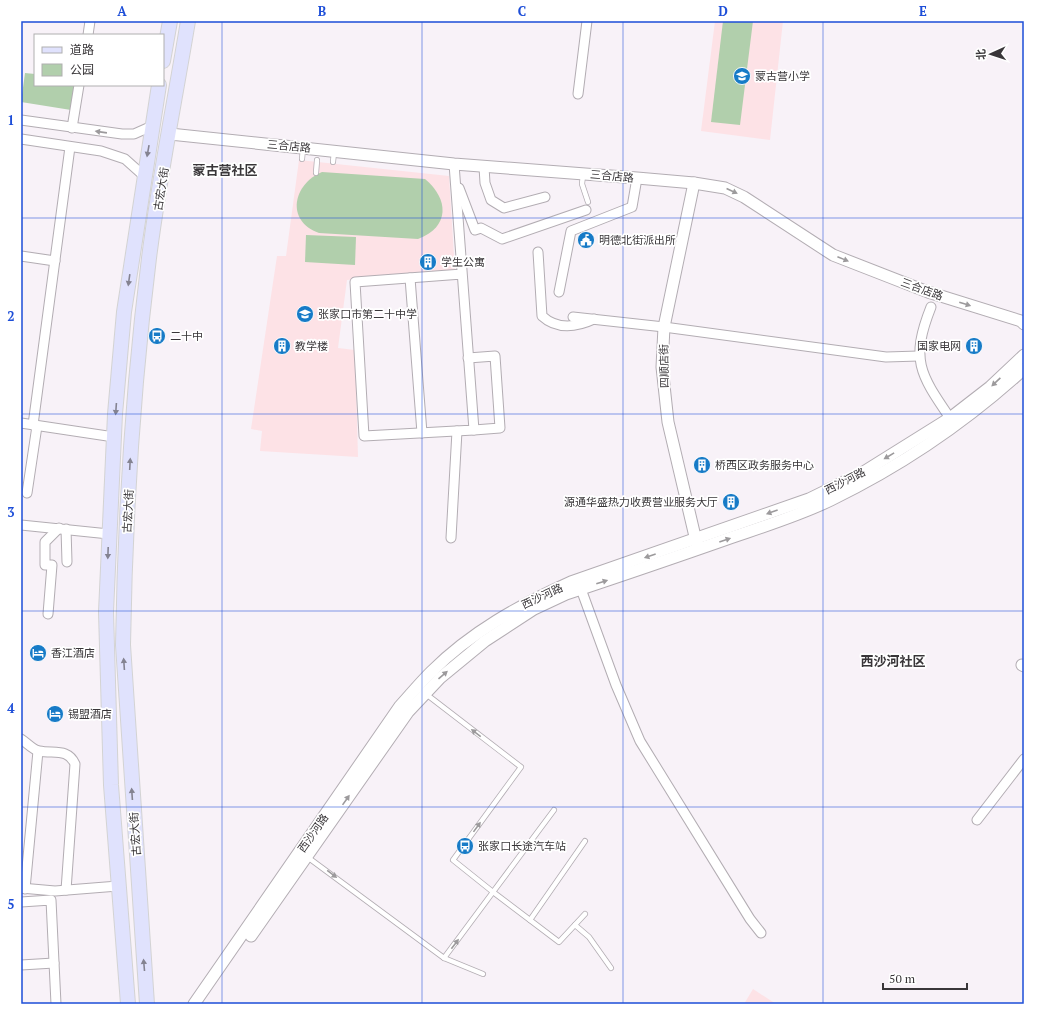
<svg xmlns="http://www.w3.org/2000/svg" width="1045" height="1025" viewBox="0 0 1045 1025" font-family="'PT Serif','Noto Sans SC',serif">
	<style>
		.education { fill: #fde2e6 }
		.green { fill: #b1cfac }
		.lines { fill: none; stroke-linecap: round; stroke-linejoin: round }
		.service-casing { stroke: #b3adb3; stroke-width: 6 }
		.minor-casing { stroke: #b3adb3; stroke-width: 11 }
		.tertiary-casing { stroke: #b3adb3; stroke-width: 13 }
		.primary-casing { stroke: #d3d3d3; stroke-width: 16 }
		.service { stroke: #fff; stroke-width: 4.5 }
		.minor { stroke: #fff; stroke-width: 9 }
		.tertiary { stroke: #fff; stroke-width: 11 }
		.primary { stroke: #e0e2fd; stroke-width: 14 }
		.oneway { fill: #9c9a9c }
		.oneway2 { fill: #848391 }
		.grid { fill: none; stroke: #1d4ed8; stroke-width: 1; stroke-opacity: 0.55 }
		.labels { text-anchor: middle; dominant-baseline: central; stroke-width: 3.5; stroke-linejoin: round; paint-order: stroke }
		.poi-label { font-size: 11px; fill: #393639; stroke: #fff; text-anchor: start }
		.street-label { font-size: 11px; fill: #393639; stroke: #fff }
		.quarter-label { font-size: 13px; font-weight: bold; fill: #393639; stroke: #fff }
		.neatline { fill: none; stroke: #1d4ed8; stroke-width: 1.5 }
		.grid-label { font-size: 13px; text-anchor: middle; font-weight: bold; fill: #1d4ed8 }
	</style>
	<rect width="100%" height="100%" fill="#f8f2f8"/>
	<g class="education">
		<path d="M715 21H783L770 140 701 131Z"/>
		<path d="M299 160 449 176 455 272 347 280 338 348 355 350 358 457 260 451 262 431 251 429 277 256H286Z"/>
		<path d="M753 989 776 1004H744Z"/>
	</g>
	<g class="green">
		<path d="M723 21H753L740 125 711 122Z"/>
		<path d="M25 73 35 74V85H75L71 110 21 102Z"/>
		<path d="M322 172 425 179C449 199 450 227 418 239L319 233C285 221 293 184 322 172Z"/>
		<path d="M306 235 356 237 355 265 305 262Z"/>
	</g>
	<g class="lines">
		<g class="service-casing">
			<g id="service">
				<path d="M302 159 303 149"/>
				<path d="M333 162 334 152"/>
				<path d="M316 173 317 160"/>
				<path d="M583 175 582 184 588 202"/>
				<path d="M554 810 493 892 559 942 585 914"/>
				<path d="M306 856 444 958 493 892 453 860 521 767 426 694"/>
				<path d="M530 920 585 841"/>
				<path d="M575 925 589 937 611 968"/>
				<path d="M444 958 483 974"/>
			</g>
		</g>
		<g class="minor-casing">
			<g id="minor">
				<path d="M88 35 90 21"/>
				<path d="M578 94 587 21"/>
				<path d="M21 120 122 134H134L152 126"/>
				<path d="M72 128 79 85"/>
				<path d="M21 139 101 151 125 159 144 176"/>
				<path d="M454 164 474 430 364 436 355 282 462 274"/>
				<path d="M484 167 485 183 491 200 504 208 545 197"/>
				<path d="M459 188 475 230 481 228 502 239 586 210"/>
				<path d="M538 252 542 316C557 330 577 327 594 319"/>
				<path d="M21 256 55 261"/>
				<path d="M410 278 422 433"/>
				<path d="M559 292 571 231 632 207 637 178"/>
				<path d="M931 307C910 360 920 374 950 418"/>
				<path d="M573 317 664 327 886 357 919 356"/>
				<path d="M468 358 495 356 500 428 474 430"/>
				<path d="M21 423 114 437"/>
				<path d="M33 425 70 147"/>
				<path d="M27 493 37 426"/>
				<path d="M21 525 109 534"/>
				<path d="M66 529 67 562"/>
				<path d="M451 538 457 431"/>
				<path d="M581 589 616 685 640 741 750 919 761 933"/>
				<path d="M48 614 52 565H45V542L59 528"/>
				<path d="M21 739C26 742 33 750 39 751 54 754 68 748 75 764L66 890"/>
				<path d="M977 820 1024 759"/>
				<path d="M21 888 55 891 118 886"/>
				<path d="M25 889 38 751"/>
				<path d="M21 902 51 900 56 1004"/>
				<path d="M21 965 54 963"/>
			</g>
		</g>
		<g class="tertiary-casing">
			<g id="tertiary">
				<path d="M170 134 454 164 637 178 694 183 725 188 744 197 833 255 928 292 1021 321 1024 324"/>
				<path d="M694 183 664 327 662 367 668 422 697 545"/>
				<path d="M1022 665 1024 666"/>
				<path d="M251 936 408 712 440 678 485 641 534 609 566 594C620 576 673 558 727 539 762 527 798 516 831 500 901 466 967 421 1024 369"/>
				<path d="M194 1004 400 706C410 695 420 683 431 672 471 632 520 605 571 582L809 499 862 473 950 418 990 387 1024 355"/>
			</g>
		</g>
		<g class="primary-casing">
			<g id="primary">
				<path d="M163 61 170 21"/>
				<path d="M128 1004 111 785 106 612 115 414 124 312 159 85"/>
				<path d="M147 1004 123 645C125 515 133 386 149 258 159 178 175 100 188 21"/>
			</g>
		</g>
		<use href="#service" class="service"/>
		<use href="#minor" class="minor"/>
		<use href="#tertiary" class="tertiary"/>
		<use href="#primary" class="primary"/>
	</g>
	<defs><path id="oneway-solid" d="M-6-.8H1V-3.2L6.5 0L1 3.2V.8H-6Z"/></defs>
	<g class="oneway">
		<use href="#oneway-solid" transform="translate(101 132) rotate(-172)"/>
		<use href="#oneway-solid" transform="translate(732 191) rotate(25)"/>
		<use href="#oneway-solid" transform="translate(843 259) rotate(22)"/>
		<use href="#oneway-solid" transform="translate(965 304) rotate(17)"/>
		<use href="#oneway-solid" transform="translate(996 382) rotate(137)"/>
		<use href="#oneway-solid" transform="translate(889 456) rotate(149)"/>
		<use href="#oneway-solid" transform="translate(772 512) rotate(160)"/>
		<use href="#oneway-solid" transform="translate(725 540) rotate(-19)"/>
		<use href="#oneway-solid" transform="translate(650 556) rotate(161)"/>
		<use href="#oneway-solid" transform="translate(602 582) rotate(-18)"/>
		<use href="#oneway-solid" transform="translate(443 675) rotate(-41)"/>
		<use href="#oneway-solid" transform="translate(476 733) rotate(-142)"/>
		<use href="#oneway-solid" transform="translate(346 800) rotate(-55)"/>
		<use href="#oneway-solid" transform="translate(477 827) rotate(-54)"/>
		<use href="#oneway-solid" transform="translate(332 874) rotate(37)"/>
		<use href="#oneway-solid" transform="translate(455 944) rotate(-53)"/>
	</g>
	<g class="oneway2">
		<use href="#oneway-solid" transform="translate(148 151) rotate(100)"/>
		<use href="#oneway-solid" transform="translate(129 280) rotate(98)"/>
		<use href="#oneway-solid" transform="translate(116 409) rotate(94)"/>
		<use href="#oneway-solid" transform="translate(130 464) rotate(-87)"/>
		<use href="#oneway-solid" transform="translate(108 553) rotate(92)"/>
		<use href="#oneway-solid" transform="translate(124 664) rotate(-94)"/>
		<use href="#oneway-solid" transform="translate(132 794) rotate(-94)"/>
		<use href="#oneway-solid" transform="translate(144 965) rotate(-95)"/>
	</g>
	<path class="grid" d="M222 21V1004M422 21V1004M623 21V1004M823 21V1004M21 218H1024M21 414H1024M21 611H1024M21 807H1024"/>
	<defs>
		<g id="school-disc" transform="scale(0.9)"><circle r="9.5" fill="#177bc7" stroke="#fff"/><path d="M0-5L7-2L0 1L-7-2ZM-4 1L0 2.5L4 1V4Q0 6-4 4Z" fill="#fff"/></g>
		<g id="civic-disc" transform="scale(0.9)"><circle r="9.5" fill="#177bc7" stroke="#fff"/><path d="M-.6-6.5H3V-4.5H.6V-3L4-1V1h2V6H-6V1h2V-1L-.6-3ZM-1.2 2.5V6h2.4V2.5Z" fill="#fff"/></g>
		<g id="building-disc" transform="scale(0.9)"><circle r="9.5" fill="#177bc7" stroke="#fff"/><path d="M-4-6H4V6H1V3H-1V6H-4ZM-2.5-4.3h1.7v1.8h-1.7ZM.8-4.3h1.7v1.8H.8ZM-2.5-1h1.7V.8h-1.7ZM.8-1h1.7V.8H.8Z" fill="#fff"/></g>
		<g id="bus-disc" transform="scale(0.9)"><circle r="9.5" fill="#177bc7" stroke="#fff"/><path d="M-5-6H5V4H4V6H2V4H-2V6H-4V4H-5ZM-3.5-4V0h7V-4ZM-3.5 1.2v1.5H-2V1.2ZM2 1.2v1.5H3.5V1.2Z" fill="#fff"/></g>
		<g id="hotel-disc" transform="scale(0.9)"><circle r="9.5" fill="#177bc7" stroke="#fff"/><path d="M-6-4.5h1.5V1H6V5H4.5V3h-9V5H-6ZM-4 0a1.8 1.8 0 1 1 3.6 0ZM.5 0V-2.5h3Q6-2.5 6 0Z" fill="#fff"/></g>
	</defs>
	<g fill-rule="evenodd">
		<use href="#school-disc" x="742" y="76"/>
		<use href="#civic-disc" x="586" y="240"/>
		<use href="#building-disc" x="428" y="262"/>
		<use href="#school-disc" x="305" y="314"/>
		<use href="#bus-disc" x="157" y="336"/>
		<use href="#building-disc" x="282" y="346"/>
		<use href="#building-disc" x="974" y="346"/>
		<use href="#building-disc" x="702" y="465"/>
		<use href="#building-disc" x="731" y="502"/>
		<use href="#hotel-disc" x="38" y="653"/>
		<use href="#hotel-disc" x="55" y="714"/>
		<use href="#bus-disc" x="465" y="846"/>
	</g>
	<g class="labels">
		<g class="poi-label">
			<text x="755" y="76">蒙古营小学</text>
			<text x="599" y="240">明德北街派出所</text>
			<text x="441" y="262">学生公寓</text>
			<text x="318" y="314">张家口市第二十中学</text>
			<text x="170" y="336">二十中</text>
			<text x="295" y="346">教学楼</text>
			<text x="961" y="346" text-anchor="end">国家电网</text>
			<text x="715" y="465">桥西区政务服务中心</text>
			<text x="718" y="502" text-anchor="end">源通华盛热力收费营业服务大厅</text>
			<text x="51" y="653">香江酒店</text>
			<text x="68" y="714">锡盟酒店</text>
			<text x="478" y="846">张家口长途汽车站</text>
		</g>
		<g class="street-label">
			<text transform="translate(289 146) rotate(5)">三合店路</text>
			<text transform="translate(612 176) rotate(5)">三合店路</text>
			<text transform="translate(161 189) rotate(-81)">古宏大街</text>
			<text transform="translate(922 289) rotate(20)">三合店路</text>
			<text transform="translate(664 366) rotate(-91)">四顺店街</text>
			<text transform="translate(845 481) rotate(-27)">西沙河路</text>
			<text transform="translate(128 511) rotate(-87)">古宏大街</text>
			<text transform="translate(542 596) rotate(-25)">西沙河路</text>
			<text transform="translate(313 833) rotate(-55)">西沙河路</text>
			<text transform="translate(135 834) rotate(-94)">古宏大街</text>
		</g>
		<g class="quarter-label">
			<text x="225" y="170">蒙古营社区</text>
			<text x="893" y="661">西沙河社区</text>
		</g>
	</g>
	<rect width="1045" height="1025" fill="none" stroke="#ffffff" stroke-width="44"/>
	<rect x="34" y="34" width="130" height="52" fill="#ffffff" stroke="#b0afb0"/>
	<rect x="42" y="47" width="20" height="6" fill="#e0e2fd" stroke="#b0afb0"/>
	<text x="70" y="54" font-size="12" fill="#393639">道路</text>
	<rect x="42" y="64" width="20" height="12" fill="#b1cfac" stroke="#b0afb0"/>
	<text x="70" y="74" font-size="12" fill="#393639">公园</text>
	<g transform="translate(991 54) rotate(267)" stroke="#ffffff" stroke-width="3" paint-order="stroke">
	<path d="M0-3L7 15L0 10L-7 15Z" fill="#393639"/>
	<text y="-6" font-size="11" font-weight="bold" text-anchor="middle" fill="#393639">北</text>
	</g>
	<path d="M883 983v6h84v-6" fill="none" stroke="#393639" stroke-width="2"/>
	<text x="889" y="983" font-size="12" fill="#393639" stroke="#ffffff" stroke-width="3" paint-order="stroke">50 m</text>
	<rect x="22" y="22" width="1001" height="981" class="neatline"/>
	<g class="grid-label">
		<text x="122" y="16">A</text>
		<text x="322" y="16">B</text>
		<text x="522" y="16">C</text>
		<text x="723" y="16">D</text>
		<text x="923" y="16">E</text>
		<text x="11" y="125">1</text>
		<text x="11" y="321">2</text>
		<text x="11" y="517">3</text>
		<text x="11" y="713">4</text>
		<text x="11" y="909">5</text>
	</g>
</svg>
